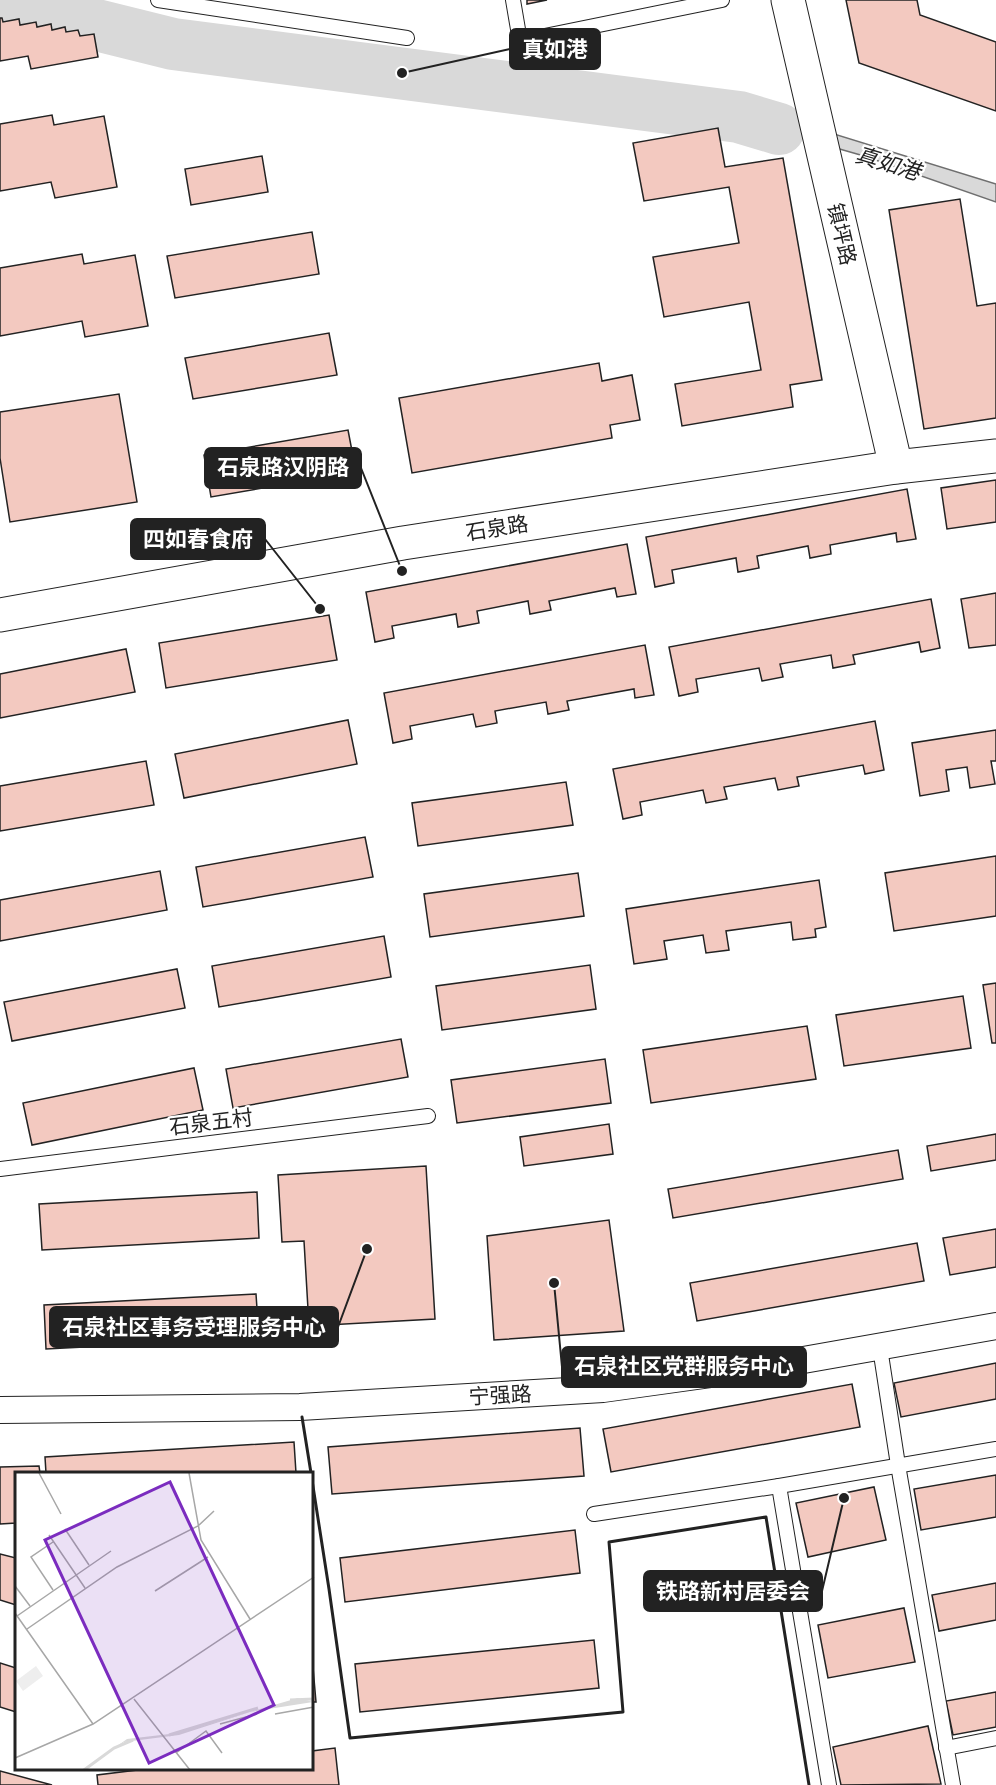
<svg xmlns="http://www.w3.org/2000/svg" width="996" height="1785" viewBox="0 0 996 1785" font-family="'Archivo Narrow','Noto Sans SC',sans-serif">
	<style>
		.water { fill: #d9d9d9; stroke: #6f6f6f; stroke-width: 1.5 }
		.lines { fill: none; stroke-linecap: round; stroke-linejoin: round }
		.river { stroke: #d9d9d9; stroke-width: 52 }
		.building { fill: #f3c9c0; stroke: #222; stroke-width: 1.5 }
		.service-casing { stroke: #222; stroke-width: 16 }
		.minor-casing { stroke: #222; stroke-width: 28 }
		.tertiary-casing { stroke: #222; stroke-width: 35 }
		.service { stroke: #fff; stroke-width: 14 }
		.minor { stroke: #fff; stroke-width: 26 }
		.tertiary { stroke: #fff; stroke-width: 33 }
		.wall { stroke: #222; stroke-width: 3 }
		.labels { text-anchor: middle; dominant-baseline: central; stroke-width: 4.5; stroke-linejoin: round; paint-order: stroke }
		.street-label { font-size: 21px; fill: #222; stroke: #fff }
		.water-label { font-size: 22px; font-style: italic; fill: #222; stroke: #fff }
		.inset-river { fill: none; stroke: #d9d9d9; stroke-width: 3 }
		.inset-road { fill: none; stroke: #a7a7a7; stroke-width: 1.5 }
		.view { fill: #7b2cbf; fill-opacity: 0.15; stroke: #7b2cbf; stroke-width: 3 }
		.inset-edge { fill: none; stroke: #222; stroke-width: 3 }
		.leader { fill: none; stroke: #222; stroke-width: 2 }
		.callout-dot { fill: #222; stroke: #fff; stroke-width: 2 }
		.callout { fill: #222; stroke: #222; stroke-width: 2 }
		.callout-label { font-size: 22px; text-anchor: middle; font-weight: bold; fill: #fff }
	</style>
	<rect width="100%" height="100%" fill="#fff"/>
	<path class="water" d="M0 0H51L178 28 400 58 714 97 996 184V202L864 156 714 113 173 44 0 8Z"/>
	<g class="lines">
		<path class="river" d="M0 3 28 8 173 44 739 117 779 129"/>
	</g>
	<g class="building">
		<path d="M527 0H547L527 4Z"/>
		<path d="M846 0H917L920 15 996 42V111L859 63Z"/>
		<path d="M0 18H2L3 22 19 19 20 25 36 22 37 27 51 24 52 30 65 27 66 32 78 30 80 36 94 34 98 57 31 69 28 56 0 61Z"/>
		<path d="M52 115 54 125 104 116 117 187 55 198 51 182 0 191V124Z"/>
		<path d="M718 128 725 167 783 158 822 380 790 385 793 407 682 426 675 384 761 370 749 302 664 317 653 257 739 243 729 187 644 201 633 143Z"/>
		<path d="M262 156 268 192 191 205 185 169Z"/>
		<path d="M960 199 977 306 996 303V418L924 429 889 210Z"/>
		<path d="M312 232 319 274 175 298 167 256Z"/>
		<path d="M82 254 84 264 135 255 148 326 85 337 82 321 0 336V268Z"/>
		<path d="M329 333 337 375 193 399 185 358Z"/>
		<path d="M599 363 602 381 632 375 640 420 610 425 612 438 412 473 399 398Z"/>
		<path d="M119 394 137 502 10 522 0 458V412Z"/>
		<path d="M348 430 356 472 211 497 204 455Z"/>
		<path d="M996 480V522L947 529 941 488Z"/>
		<path d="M907 489 916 539 897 542 896 533 830 545 831 554 810 558 808 546 757 556 759 568 738 572 736 558 672 570 674 583 655 587 646 537Z"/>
		<path d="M627 544 636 594 617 597 615 588 549 601 551 610 530 614 528 601 477 611 479 623 458 627 456 614 392 626 394 638 375 642 366 592Z"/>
		<path d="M996 593V645L969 648 961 599Z"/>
		<path d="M931 599 940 648 921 652 919 642 853 655 855 664 833 668 831 655 780 664 783 677 762 681 759 668 696 679 698 692 679 696 669 647Z"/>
		<path d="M329 615 337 660 166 688 159 643Z"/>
		<path d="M645 645 654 695 635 698 634 689 567 701 569 710 548 714 546 702 495 711 497 723 476 727 473 714 410 726 412 739 393 743 384 693Z"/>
		<path d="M126 649 135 692 0 718V674Z"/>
		<path d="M348 720 357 764 184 798 175 754Z"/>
		<path d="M875 721 884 770 865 774 863 765 797 777 799 786 778 790 775 778 724 787 727 799 706 803 703 790 640 802 642 815 623 819 613 769Z"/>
		<path d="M996 730V761H991L995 784 970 788 967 767 946 770 949 791 920 796 912 743Z"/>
		<path d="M146 761 154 805 0 831V786Z"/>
		<path d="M566 782 573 825 418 846 412 803Z"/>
		<path d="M365 837 373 877 203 907 196 867Z"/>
		<path d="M996 856V916L894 931 885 873Z"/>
		<path d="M160 871 167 910 0 941V900Z"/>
		<path d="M578 873 584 916 430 937 424 894Z"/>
		<path d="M819 880 826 927 815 929 816 937 793 940 791 922 726 931 729 950 706 953 703 935 664 941 667 959 634 964 626 909Z"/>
		<path d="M384 936 391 977 219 1007 212 966Z"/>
		<path d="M590 965 596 1009 442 1030 436 986Z"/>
		<path d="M177 969 185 1008 12 1041 4 1002Z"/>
		<path d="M996 983V1043H992L983 985Z"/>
		<path d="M963 996 971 1048 844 1066 836 1015Z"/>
		<path d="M807 1026 816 1079 651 1103 643 1050Z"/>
		<path d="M401 1039 408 1077 233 1108 226 1069Z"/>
		<path d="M605 1059 611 1103 457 1123 451 1080Z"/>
		<path d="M194 1068 203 1110 32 1145 23 1103Z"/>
		<path d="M609 1124 613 1154 524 1166 520 1137Z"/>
		<path d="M996 1134V1160L931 1171 927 1146Z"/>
		<path d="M898 1150 903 1179 673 1218 668 1189Z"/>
		<path d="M426 1166 435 1319 309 1326 304 1241 282 1242 278 1175Z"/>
		<path d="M257 1192 259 1238 42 1250 39 1204Z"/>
		<path d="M609 1220 624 1331 494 1340 487 1236Z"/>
		<path d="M996 1229V1267L950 1275 943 1238Z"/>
		<path d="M917 1243 924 1281 697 1321 690 1283Z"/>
		<path d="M256 1294 259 1338 46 1349 44 1305Z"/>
		<path d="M996 1363V1399L901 1417 894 1383Z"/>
		<path d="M852 1384 860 1427 611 1472 603 1429Z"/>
		<path d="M580 1428 584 1476 332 1494 328 1447Z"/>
		<path d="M294 1442 296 1473H46L45 1457Z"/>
		<path d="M39 1466 40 1473H16V1523L0 1524V1467Z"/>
		<path d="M996 1475V1517L921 1530 914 1489Z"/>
		<path d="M874 1487 886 1540 808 1557 796 1503Z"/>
		<path d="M575 1530 580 1573 345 1602 340 1558Z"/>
		<path d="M0 1554 16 1558V1605L0 1600Z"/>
		<path d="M996 1583V1620L939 1631 932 1595Z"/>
		<path d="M904 1608 915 1662 828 1678 818 1625Z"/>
		<path d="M594 1640 599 1688 360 1712 355 1664Z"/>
		<path d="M312 1656 316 1702H312Z"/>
		<path d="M0 1663 16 1668V1712L0 1707Z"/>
		<path d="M996 1692V1727L953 1735 946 1701Z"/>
		<path d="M928 1726 941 1784 841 1785 833 1747Z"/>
		<path d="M335 1748 339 1785H98L97 1775 154 1768H312V1751Z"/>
		<path d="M0 1771 52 1785H0Z"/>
	</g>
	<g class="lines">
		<g class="service-casing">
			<g id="service">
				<path d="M158 0 407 38"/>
				<path d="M513 0 520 41 722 0"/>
				<path d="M0 1169 428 1116"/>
				<path d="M880 1348 898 1465 953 1785"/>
				<path d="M779 1486 829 1785"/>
				<path d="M594 1514 779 1486 996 1449"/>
				<path d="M946 1748 996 1738"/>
			</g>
		</g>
		<g class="minor-casing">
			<path id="minor" d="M0 1410 300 1407 603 1389 775 1365 996 1326"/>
		</g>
		<g class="tertiary-casing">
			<g id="tertiary">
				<path d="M788 0 896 467"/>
				<path d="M0 615 403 543 896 467 996 456"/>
			</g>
		</g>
		<use href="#service" class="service"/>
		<use href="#minor" class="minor"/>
		<use href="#tertiary" class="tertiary"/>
		<g class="wall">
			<path d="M302 1417 311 1473"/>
			<path d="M312 1480 329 1589 350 1738 623 1712 609 1542 766 1517 809 1785"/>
		</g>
	</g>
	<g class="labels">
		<g class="street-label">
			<text transform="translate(842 234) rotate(77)">镇坪路</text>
			<text transform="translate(497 528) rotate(-9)">石泉路</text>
			<text transform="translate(211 1122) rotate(-7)">石泉五村</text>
			<text transform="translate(500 1395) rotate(-3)">宁强路</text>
		</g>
		<g class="water-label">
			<text transform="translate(888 163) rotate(17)">真如港</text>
		</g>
	</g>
	<g transform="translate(15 1472)">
		<rect width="298" height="298" fill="#fff"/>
		<path d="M21 194 28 204 8 219 1 209Z" fill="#eee"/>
		<path d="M283 226 298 230 235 240 164 263 109 270 68 298 112 267 163 261Z" fill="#d9d9d9"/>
		<path class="inset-river" d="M275 228 299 227M154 263 243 236M69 298 99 276 118 268"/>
		<path class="inset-road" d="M24 1 46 42M174 1 186 68 235 147M50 57 74 93M34 63 70 116M0 114 15 134M38 118 16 85 38 70M140 119 193 85M0 141 78 252M2 144 96 79M12 157 102 95 183 54 199 39M119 227 175 298M260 242 299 235M205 252 242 242M161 281 191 259 207 281M0 286 78 252 299 105"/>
		<path class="view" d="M155 10 259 233 134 291 30 68Z"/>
		<rect width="298" height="298" class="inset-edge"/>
	</g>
	<path class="leader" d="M402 73L510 49M402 571L361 468M320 609L265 539M367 1249L338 1327M554 1283L562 1367M844 1498L822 1591"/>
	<g class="callout-dot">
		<circle cx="402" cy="73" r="6"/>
		<circle cx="402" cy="571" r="6"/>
		<circle cx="320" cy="609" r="6"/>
		<circle cx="367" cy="1249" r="6"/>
		<circle cx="554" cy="1283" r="6"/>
		<circle cx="844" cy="1498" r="6"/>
	</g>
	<g class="callout">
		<rect x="510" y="29" width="90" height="40" rx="6"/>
		<rect x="205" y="448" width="156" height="40" rx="6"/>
		<rect x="131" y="519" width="134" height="40" rx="6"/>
		<rect x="50" y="1307" width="288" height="40" rx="6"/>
		<rect x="562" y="1347" width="244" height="40" rx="6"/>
		<rect x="644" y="1571" width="178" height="40" rx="6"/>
	</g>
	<g class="callout-label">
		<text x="555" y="57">真如港</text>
		<text x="283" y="475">石泉路汉阴路</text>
		<text x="198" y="547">四如春食府</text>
		<text x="194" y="1335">石泉社区事务受理服务中心</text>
		<text x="684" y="1374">石泉社区党群服务中心</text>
		<text x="733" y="1599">铁路新村居委会</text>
	</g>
</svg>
